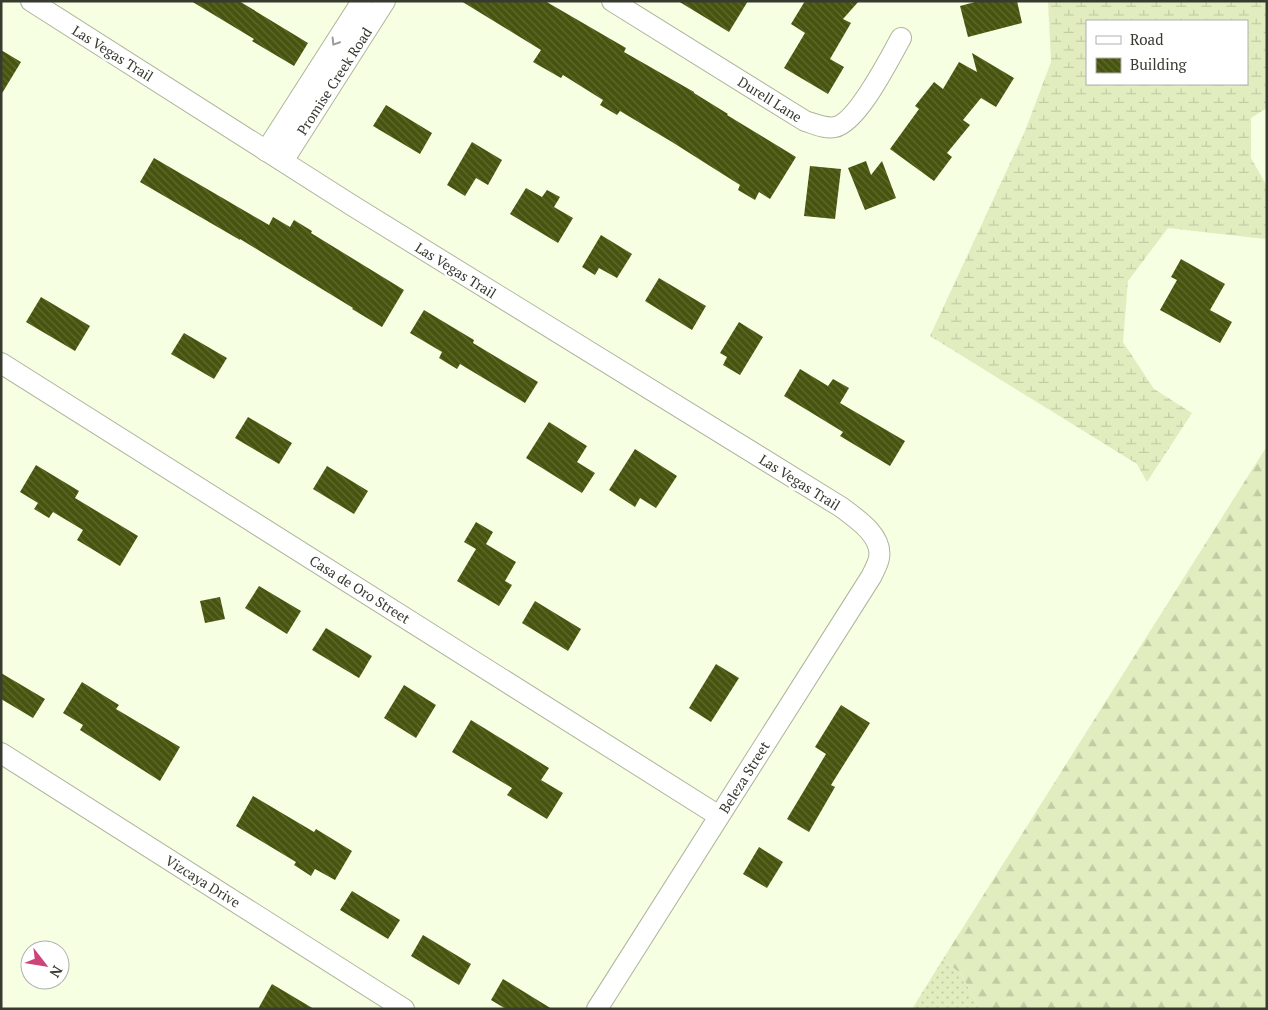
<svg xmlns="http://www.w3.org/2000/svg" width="1268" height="1010" viewBox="0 0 1268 1010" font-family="'PT Serif',serif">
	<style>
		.grass { fill: url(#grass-dots) }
		.forest { fill: url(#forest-firs) }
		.wetland { fill: url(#wetland-marsh); fill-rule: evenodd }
		.building { fill: url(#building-back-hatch) }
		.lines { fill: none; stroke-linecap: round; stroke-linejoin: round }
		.minor-casing { stroke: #aeb59b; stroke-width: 22 }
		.minor { stroke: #fff; stroke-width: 20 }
		.oneway { stroke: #9b9c97 }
		.labels { text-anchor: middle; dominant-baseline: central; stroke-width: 5; stroke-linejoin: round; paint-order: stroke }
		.street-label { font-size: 14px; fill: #373a2f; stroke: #fff }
	</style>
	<defs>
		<pattern id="grass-dots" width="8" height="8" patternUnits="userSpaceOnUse" patternTransform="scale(1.25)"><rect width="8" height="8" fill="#e1edbf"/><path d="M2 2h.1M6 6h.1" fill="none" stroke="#c2cca4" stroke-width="1.8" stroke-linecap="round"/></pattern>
		<pattern id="forest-firs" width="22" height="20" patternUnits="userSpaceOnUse" patternTransform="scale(1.25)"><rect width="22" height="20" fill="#e1edbf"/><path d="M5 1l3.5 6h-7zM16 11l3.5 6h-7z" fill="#c2cca4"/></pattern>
		<pattern id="wetland-marsh" width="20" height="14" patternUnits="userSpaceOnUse" patternTransform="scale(1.25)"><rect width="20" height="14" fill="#e1edbf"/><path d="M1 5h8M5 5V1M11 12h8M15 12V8" fill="none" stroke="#c2cca4"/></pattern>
		<pattern id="building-back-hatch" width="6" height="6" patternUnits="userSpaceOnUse" patternTransform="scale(1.25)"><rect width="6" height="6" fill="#47540e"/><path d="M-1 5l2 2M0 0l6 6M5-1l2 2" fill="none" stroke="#606a32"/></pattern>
	</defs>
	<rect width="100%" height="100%" fill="#f7ffe3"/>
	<path class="grass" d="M943 959 961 974 980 1009H912Z"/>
	<path class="forest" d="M1267 446V1009H980L961 974 943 959Z"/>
	<path class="wetland" d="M1048 1H1267V108L1251 118V158L1267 186V236L1265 239 1168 228 1128 281 1123 342 1154 389 1192 413 1147 482 1137 464 930 336 1025 131 1051 62ZM1087 21H1247V84H1087Z"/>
	<g class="building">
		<path d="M191 1H239L308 43 294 66 252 41 254 39Z"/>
		<path d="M461 1H545L626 48 624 52 694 92V93L728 114 727 115 796 157 770 199 759 192 755 200 738 190 740 185 672 142 620 111 617 115 600 105 603 100 563 75 561 78 533 62 541 50Z"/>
		<path d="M678 1H748L729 32Z"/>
		<path d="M805 1H859L843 19 851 23 830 59 844 67 828 94 784 68 805 33 791 24Z"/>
		<path d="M979 1H1017L1022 23 968 37 960 6Z"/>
		<path d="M1 50 21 62 1 95Z"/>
		<path d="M972 53 1014 78 996 107 981 98 963 120 970 125 947 153 952 157 934 181 890 149 919 109 915 106 934 82 943 89 959 62 977 72Z"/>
		<path d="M386 105 432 133 420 154 373 126Z"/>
		<path d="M472 142 502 160 488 185 476 178 465 196 447 185Z"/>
		<path d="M154 158 269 225 273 217 290 227 294 220 312 231 311 233 404 290 382 327 352 309 353 308 240 239V240L140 182Z"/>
		<path d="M866 161 871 175 882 161 896 198 865 210 848 168Z"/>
		<path d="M810 166 841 169 835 219 804 216Z"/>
		<path d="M526 188 542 197 547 190 560 197 554 207 573 218 558 243 510 214Z"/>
		<path d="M601 235 632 254 617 278 599 268 595 275 582 267Z"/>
		<path d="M1181 259 1225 284 1210 310 1232 322 1220 343 1160 310 1177 280 1171 277Z"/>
		<path d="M659 278 706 306 692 330 645 301Z"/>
		<path d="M41 297 90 326 75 351 26 322Z"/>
		<path d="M424 310 474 340 473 343 538 382 525 403 460 364 457 369 439 358 442 352 410 333Z"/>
		<path d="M739 322 763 337 740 375 723 365 727 357 720 353Z"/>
		<path d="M184 333 227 358 214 379 171 354Z"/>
		<path d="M800 369 828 386 833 379 849 388 840 403 905 441 890 466 840 436 843 432 784 396Z"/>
		<path d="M248 417 292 443 279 464 235 438Z"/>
		<path d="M549 422 587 446 577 462 595 473 582 493 526 458Z"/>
		<path d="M635 449 677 476 656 508 640 498 635 507 609 490Z"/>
		<path d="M36 465 79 491 75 498 138 536 120 566 77 540 83 530 53 512 49 518 34 509 38 503 20 492Z"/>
		<path d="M327 466 368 491 354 514 313 489Z"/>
		<path d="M476 522 493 532 486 544 516 562 505 581 512 585 499 606 457 581 476 549 464 542Z"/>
		<path d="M259 586 301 611 287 634 245 608Z"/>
		<path d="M220 597 225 619 205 623 200 601Z"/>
		<path d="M535 601 581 629 568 651 522 623Z"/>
		<path d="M326 628 372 656 359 678 312 650Z"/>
		<path d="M716 664 739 678 711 722 689 708Z"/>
		<path d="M1 673 45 699 33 718 1 699Z"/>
		<path d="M82 682 119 705 116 709 180 747 160 781 80 730 83 725 63 713Z"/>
		<path d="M404 685 436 705 416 738 384 718Z"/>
		<path d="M841 705 870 723 831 785 835 787 809 832 787 819 826 754 815 747Z"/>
		<path d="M471 720 549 768 541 780 563 793 547 819 507 795 512 788 452 752Z"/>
		<path d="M253 796 314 832 316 829 352 851 335 880 315 869 311 876 294 865 296 862 236 826Z"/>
		<path d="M759 847 783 862 767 888 743 874Z"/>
		<path d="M352 891 400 920 388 939 340 910Z"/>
		<path d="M423 935 471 964 459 985 411 956Z"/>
		<path d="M503 979 552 1009H506L491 1000Z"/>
		<path d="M272 984 314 1009H258Z"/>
	</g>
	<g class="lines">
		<g class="minor-casing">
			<g id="minor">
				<path d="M31 1 353 206 841 507C857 519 883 536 879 558 878 564 874 571 871 577L597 1009"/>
				<path d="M612 1 805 121C815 124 825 129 835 127 858 122 889 59 901 38"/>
				<path d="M266 151 362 1"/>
				<path d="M283 161 385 1"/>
				<path d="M1 363 719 816"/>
				<path d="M1 753 404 1009"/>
			</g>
		</g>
		<use href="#minor" class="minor"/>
	</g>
	<defs><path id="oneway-chevron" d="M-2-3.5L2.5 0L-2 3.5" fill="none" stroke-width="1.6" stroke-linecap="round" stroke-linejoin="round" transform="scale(1.25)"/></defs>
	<use class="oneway" href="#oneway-chevron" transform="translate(335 42) rotate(122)"/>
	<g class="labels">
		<g class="street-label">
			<text transform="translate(113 53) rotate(32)">Las Vegas Trail</text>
			<text transform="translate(334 81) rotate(-57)">Promise Creek Road</text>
			<text transform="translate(770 99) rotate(32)">Durell Lane</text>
			<text transform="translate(456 270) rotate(32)">Las Vegas Trail</text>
			<text transform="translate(800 482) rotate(32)">Las Vegas Trail</text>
			<text transform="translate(360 589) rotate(32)">Casa de Oro Street</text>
			<text transform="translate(744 777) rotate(-58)">Beleza Street</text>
			<text transform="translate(203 881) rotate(32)">Vizcaya Drive</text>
		</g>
	</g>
	<rect width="1268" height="1010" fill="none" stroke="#373a2f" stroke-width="5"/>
	<rect x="1086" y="20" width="162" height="65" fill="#ffffff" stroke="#afb0ac"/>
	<rect x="1096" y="36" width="25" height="8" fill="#ffffff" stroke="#afb0ac"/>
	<text x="1130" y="45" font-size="15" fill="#373a2f">Road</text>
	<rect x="1096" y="58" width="25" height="15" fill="url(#building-back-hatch)" stroke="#afb0ac"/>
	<text x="1130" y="70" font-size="15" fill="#373a2f">Building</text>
	<g transform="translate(45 965) rotate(121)"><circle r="24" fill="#ffffff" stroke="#afb0ac"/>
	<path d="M0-4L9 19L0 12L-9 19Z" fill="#cd447d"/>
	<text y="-8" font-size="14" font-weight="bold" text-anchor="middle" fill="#373a2f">N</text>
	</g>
</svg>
